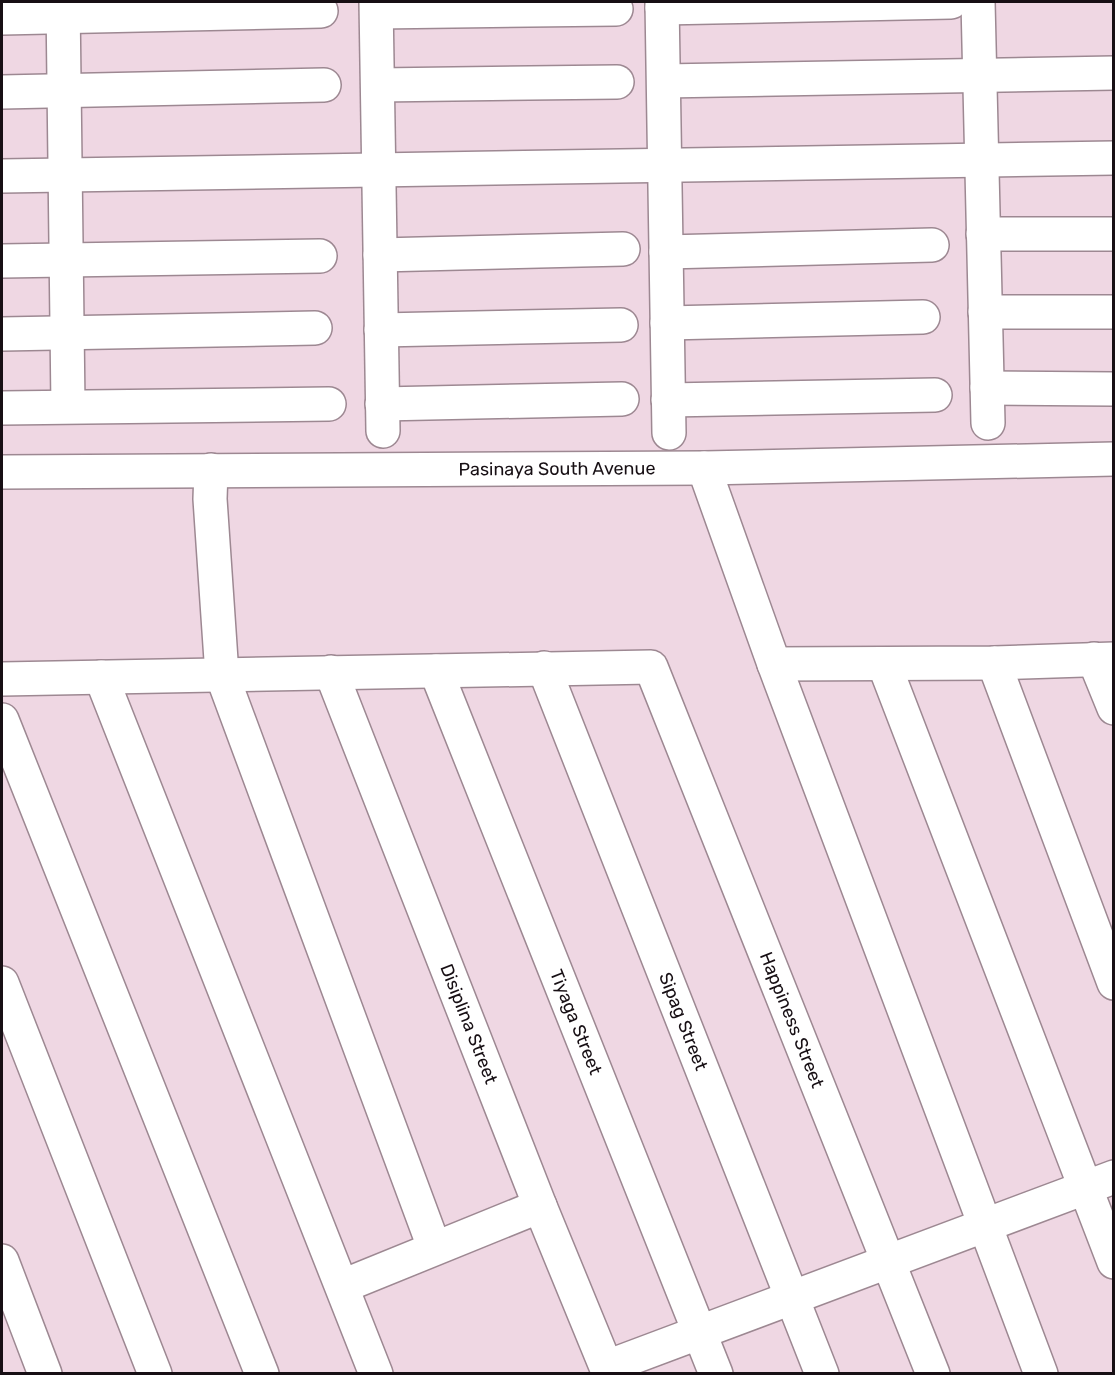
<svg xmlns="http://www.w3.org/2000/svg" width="1115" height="1375" viewBox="0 0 1115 1375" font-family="Rubik,sans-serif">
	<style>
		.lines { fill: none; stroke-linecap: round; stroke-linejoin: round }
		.minor-casing { stroke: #9d8892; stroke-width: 36 }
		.minor { stroke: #fff; stroke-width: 33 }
		.labels { text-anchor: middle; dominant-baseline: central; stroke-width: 4.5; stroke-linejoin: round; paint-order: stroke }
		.street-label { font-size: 18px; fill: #170f14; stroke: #efd7e3 }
	</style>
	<rect width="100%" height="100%" fill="#efd7e3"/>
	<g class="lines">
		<g class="minor-casing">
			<g id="minor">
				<path d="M63 2 68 406"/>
				<path d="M376 2 383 431"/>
				<path d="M662 2 669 433"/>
				<path d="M978 2 988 423"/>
				<path d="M662 8 951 2"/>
				<path d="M377 12 616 9"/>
				<path d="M2 18 321 11"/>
				<path d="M664 81 1114 73"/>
				<path d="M378 85 617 82"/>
				<path d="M2 92 324 85"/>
				<path d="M2 176 1114 158"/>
				<path d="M983 234H1114"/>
				<path d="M666 252 932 245"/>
				<path d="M380 255 623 249"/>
				<path d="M2 261 320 256"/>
				<path d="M985 312H1114"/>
				<path d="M667 323 923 317"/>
				<path d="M381 330 621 325"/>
				<path d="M2 334 315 328"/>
				<path d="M987 388 1114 389"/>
				<path d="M668 400 935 395"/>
				<path d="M382 404 622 399"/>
				<path d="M2 408 329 404"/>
				<path d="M704 468 774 664 1041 1374"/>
				<path d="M211 470 210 499 222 675 434 1247"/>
				<path id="s1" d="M2 472 704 468 1114 459"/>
				<path d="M1094 659 1114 708"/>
				<path d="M994 663 1114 983"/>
				<path d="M774 664 994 663 1114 659"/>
				<path d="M884 664 1114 1262"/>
				<path id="s2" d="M544 668 822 1374"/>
				<path id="s3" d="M436 671 716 1374"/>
				<path id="s4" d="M331 672 540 1206 609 1374"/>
				<path d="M101 677 376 1374"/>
				<path id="s5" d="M2 679 651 667 933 1374"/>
				<path d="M2 720 262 1374"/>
				<path d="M2 983 155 1374"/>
				<path d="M2 1261 45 1374"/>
				<path d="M343 1286 540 1206"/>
				<path d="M607 1367 1114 1177"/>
			</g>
		</g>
		<use href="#minor" class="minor"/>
	</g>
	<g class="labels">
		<g class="street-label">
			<text stroke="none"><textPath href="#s1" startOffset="555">Pasinaya South Avenue</textPath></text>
			<text stroke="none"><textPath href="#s5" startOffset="1029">Happiness Street</textPath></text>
			<text stroke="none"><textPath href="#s2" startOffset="380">Sipag Street</textPath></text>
			<text stroke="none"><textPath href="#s3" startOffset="378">Tiyaga Street</textPath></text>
			<text stroke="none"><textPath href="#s4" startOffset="378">Disiplina Street</textPath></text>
		</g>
	</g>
	<rect width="1115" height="1375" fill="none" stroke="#170f14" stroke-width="6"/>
</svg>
